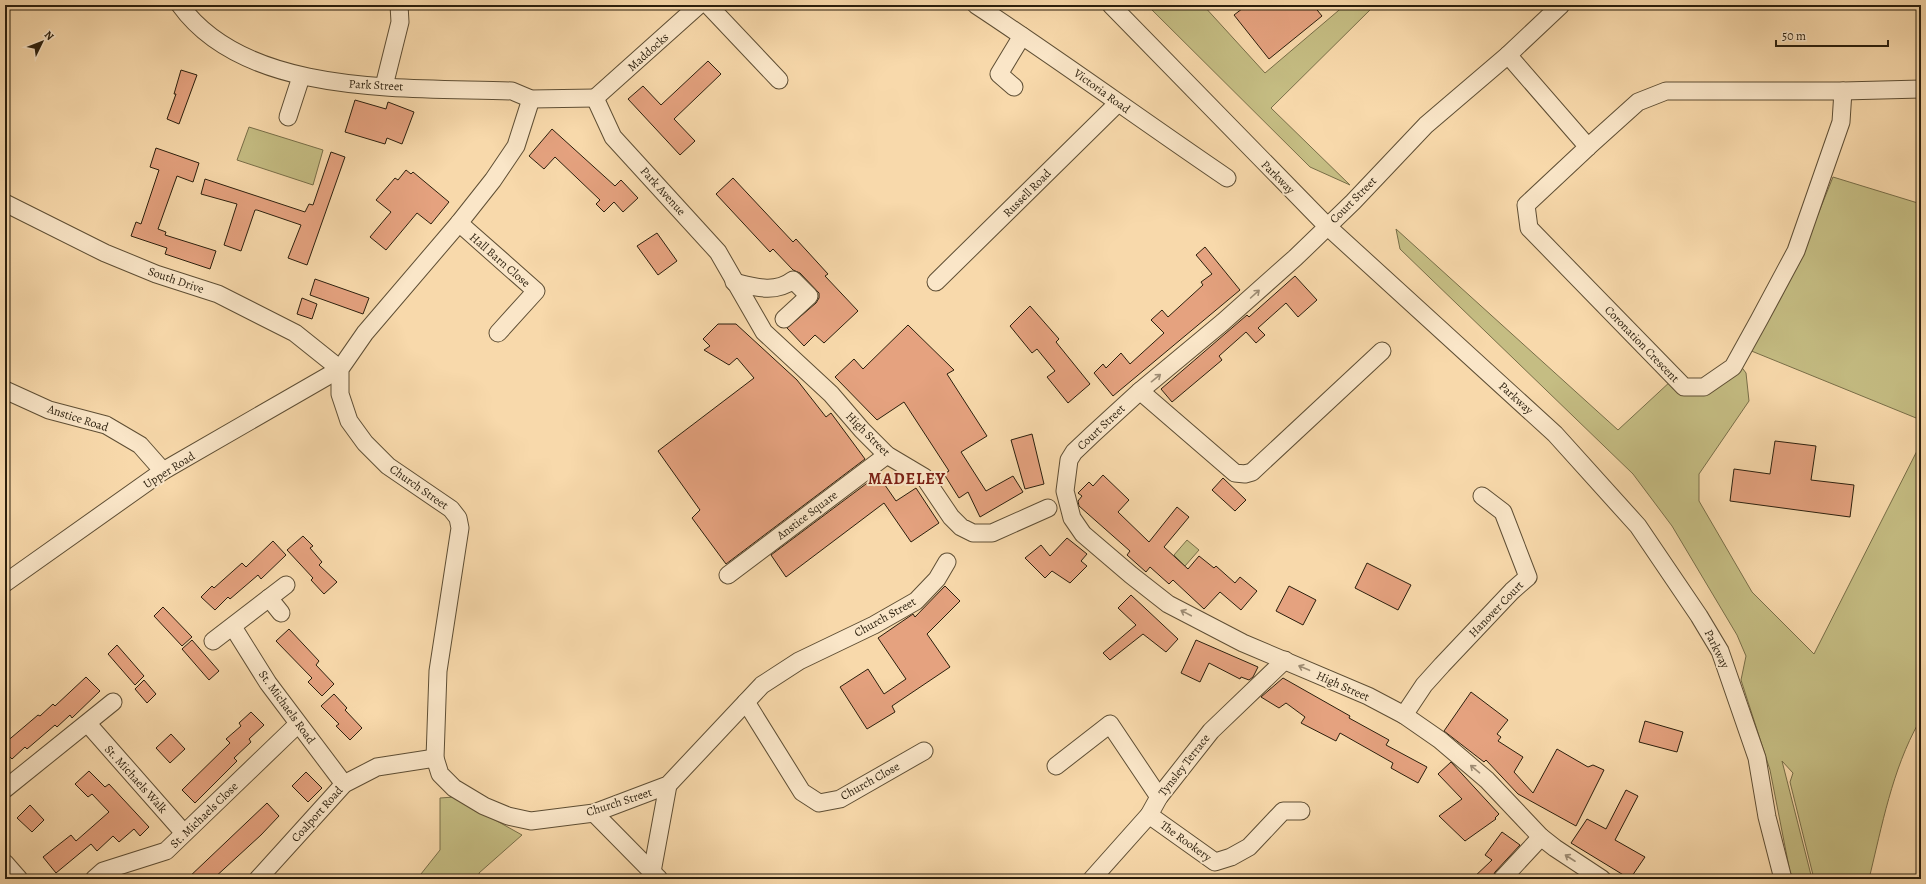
<svg xmlns="http://www.w3.org/2000/svg" width="1926" height="884" viewBox="0 0 1926 884" font-family="Alegreya,serif">
	<style>
		.green { fill: #c5bd83; stroke: #786e48 }
		.building { fill: #e5a27f; stroke: #2b1f0d }
		.lines { fill: none; stroke-linecap: round; stroke-linejoin: round }
		.minor-casing { stroke: #5e4e34; stroke-width: 19 }
		.minor { stroke: #fae6c8; stroke-width: 17 }
		.oneway { stroke: #9d8c74 }
		.labels { text-anchor: middle; dominant-baseline: central; stroke-width: 4; stroke-linejoin: round; paint-order: stroke }
		.street-label { font-size: 12px; fill: #2b1f0d; stroke: #fae6c8 }
		.district-label { font-size: 16px; font-weight: bold; letter-spacing: 1px; fill: #7a1f14; stroke: #fae6c8 }
	</style>
	<rect width="100%" height="100%" fill="#f8d9ab"/>
	<filter id="stains"><feTurbulence type="fractalNoise" baseFrequency=".005" numOctaves="4"/><feColorMatrix values="0 0 0 0 .2 0 0 0 0 .09 0 0 0 0 .02 0 0 0 .5 -.17"/></filter>
	<radialGradient id="worn" r=".72"><stop offset=".6" stop-color="#630" stop-opacity="0"/><stop offset="1" stop-color="#630" stop-opacity=".3"/></radialGradient>
	<g class="green">
		<path d="M1147 5H1203L1265 73 1345 5H1375L1271 108 1350 185 1310 167Z"/>
		<path d="M249 127 323 150 313 185 237 160Z"/>
		<path d="M1833 177 1921 204V420L1749 350 1802 254Z"/>
		<path d="M1396 229 1618 430 1672 380 1684 391 1740 365 1746 373 1749 401 1699 474V501L1752 592 1814 654 1921 443V722H1919C1892 770 1882 826 1869 879H1814L1790 782 1793 773 1782 761 1812 879H1794L1790 872 1770 770 1741 680 1746 656 1737 635 1672 526 1633 474 1400 249Z"/>
		<path d="M1187 540 1199 550 1185 566 1174 555Z"/>
		<path d="M454 797 522 835 479 873 480 879H417L440 850V798Z"/>
	</g>
	<g class="building">
		<path d="M1247 5H1313L1322 16 1269 59 1234 15Z"/>
		<path d="M708 61 721 74 674 119 695 141 680 155 628 99 643 86 661 105Z"/>
		<path d="M181 70 197 75 179 124 167 119 176 94H174Z"/>
		<path d="M355 100 386 109 388 102 414 112 402 144 387 138 385 144 345 132Z"/>
		<path d="M552 129 615 186 621 180 638 198 623 212 614 202 604 212 596 204 600 200 555 157 544 169 529 156Z"/>
		<path d="M156 148 199 163 193 182 177 176 158 229 166 232 165 235 216 251 210 269 165 254 167 248 131 236 136 222 141 224 159 170 150 167Z"/>
		<path d="M331 152 345 157 307 265 288 258 301 225 257 210H255L241 251 224 245 237 204 201 194 205 179 305 212 309 204 313 205Z"/>
		<path d="M406 170 411 174 413 172 449 202 431 224 417 213 386 250 370 237 391 212 376 200 395 178 398 180Z"/>
		<path d="M733 178 793 242 796 239 828 274 825 276 858 311 824 343 815 335 804 346 787 328 816 303 819 298V293L800 273 793 270 773 249 770 252 716 194Z"/>
		<path d="M657 233 677 261 658 275 637 246Z"/>
		<path d="M1205 247 1240 290 1113 396 1094 373 1103 364 1106 368 1121 353 1130 364 1164 333 1151 320 1162 310 1168 317 1203 285 1201 282 1212 274 1196 255Z"/>
		<path d="M1295 276 1317 300 1298 317 1286 303 1258 328 1265 335 1256 343 1246 332 1219 356 1222 360 1172 402 1161 389 1247 315 1249 317Z"/>
		<path d="M315 279 369 298 363 314 310 295Z"/>
		<path d="M302 298 317 304 312 319 297 314Z"/>
		<path d="M1030 306 1059 339 1056 342 1090 384 1068 403 1047 377 1055 371 1037 349 1032 353 1010 326Z"/>
		<path d="M718 324H736L797 380 826 417 831 413 865 459 726 564 692 518 700 510 658 451 754 378 737 358 729 365 704 350 710 346 703 339Z"/>
		<path d="M908 325 954 370 947 374 987 436 961 452 986 491 1013 476 1023 492 980 517 968 492 959 498 944 474 949 471 904 402 877 420 835 377 854 359 863 369Z"/>
		<path d="M1032 434 1044 484 1025 489 1011 440Z"/>
		<path d="M1775 441 1816 446 1811 480 1854 485 1850 517 1730 501 1734 469 1770 474Z"/>
		<path d="M878 475 896 501 916 488 939 523 911 542 884 503 786 577 771 555Z"/>
		<path d="M1103 475 1129 500 1118 512 1149 542 1177 507 1189 517 1164 547 1188 569 1199 556 1214 568 1216 566 1235 583 1240 577 1257 591 1241 610 1220 592 1204 609 1173 580 1169 584 1150 567 1146 572 1127 555 1130 551 1079 506 1078 501 1082 496 1078 493 1089 482 1093 486Z"/>
		<path d="M1223 478 1246 500 1235 511 1212 490Z"/>
		<path d="M303 536 313 546 310 548 322 562 319 565 337 582 324 594 311 580 313 578 287 550Z"/>
		<path d="M1067 538 1087 554 1081 561 1087 566 1070 583 1052 571 1045 578 1025 558 1041 545 1050 556Z"/>
		<path d="M273 541 286 555 261 579 258 575 230 599 228 597 215 610 201 597 212 586 214 588 242 563 246 567Z"/>
		<path d="M1367 563 1411 585 1398 610 1355 588Z"/>
		<path d="M945 586 960 601 927 634 950 667 892 706 895 712 867 729 840 687 868 669 884 694 906 679 878 638 913 614 915 617Z"/>
		<path d="M1289 586 1316 600 1303 625 1276 611Z"/>
		<path d="M1131 595 1178 639 1166 652 1143 634 1110 660 1103 653 1136 625 1118 608Z"/>
		<path d="M163 607 192 637 182 646 154 616Z"/>
		<path d="M289 629 319 661 316 665 334 684 322 696 308 682 312 678 276 641Z"/>
		<path d="M192 640 219 671 209 680 182 649Z"/>
		<path d="M1196 640 1258 667 1253 677 1249 680 1241 677 1240 679 1209 663 1200 682 1181 673Z"/>
		<path d="M117 645 144 676 135 685 108 654Z"/>
		<path d="M86 677 100 691 72 718 70 715 57 727 55 725 27 749 25 747 12 759 5 752V743L38 715 40 716 53 704 55 706Z"/>
		<path d="M1283 678 1350 716 1349 718 1389 740 1386 745 1427 767 1418 783 1391 768 1393 763 1340 733 1336 741 1301 723 1305 717 1286 703 1279 708 1261 697Z"/>
		<path d="M144 680 156 694 147 703 135 689Z"/>
		<path d="M1471 692 1508 720 1497 734 1501 737 1498 741 1523 757 1514 772 1533 793 1557 749 1588 767 1593 765 1604 770 1576 826 1518 794 1486 760 1484 762 1444 731Z"/>
		<path d="M334 694 347 708 345 710 362 728 350 740 336 726 339 724 321 706Z"/>
		<path d="M251 712 264 725 249 739 251 742 234 758 237 761 195 803 182 790 230 743 226 739 241 726 239 723Z"/>
		<path d="M1645 721 1683 732 1677 752 1639 742Z"/>
		<path d="M171 734 185 749 170 763 156 748Z"/>
		<path d="M1451 762 1499 814 1495 818 1496 819 1465 841 1439 816 1462 799 1438 774Z"/>
		<path d="M89 771 105 787 109 784 149 827 140 836 134 829 119 842 113 836 97 851 91 844 56 873 43 857 71 835 76 841 109 812 92 794 88 797 75 784Z"/>
		<path d="M306 772 322 788 308 802 292 786Z"/>
		<path d="M1626 790 1638 796 1615 840 1645 857 1630 879 1571 843 1587 819 1606 829Z"/>
		<path d="M267 803 279 816 261 835 213 879H187Z"/>
		<path d="M30 805 44 820 32 832 17 818Z"/>
		<path d="M1502 832 1520 845 1495 872 1492 879H1472L1492 860 1485 855Z"/>
	</g>
	<g class="lines">
		<g class="minor-casing">
			<g id="minor">
				<path d="M180 5C247 98 409 87 512 91L531 99 595 98"/>
				<path d="M708 5 779 80"/>
				<path d="M976 5C1061 61 1143 121 1227 178"/>
				<path d="M1111 5 1327 226 1555 434 1638 526 1699 616 1720 651 1757 758 1767 817 1783 879"/>
				<path d="M1561 5 1508 55 1426 125 1353 202 1295 258 1223 322 1140 391 1093 434 1074 452 1069 460 1065 491 1072 518 1083 534 1131 575 1168 604 1243 643 1368 696 1404 715 1440 740 1487 780 1541 837 1555 848 1602 879"/>
				<path d="M1508 55 1588 147 1638 102 1666 91H1843L1921 89"/>
				<path d="M384 86 400 22 399 5"/>
				<path d="M1014 87 999 74 1022 36"/>
				<path d="M595 98 613 137 718 252 764 332 831 394 862 430 887 455 924 477 951 517 961 527 973 533H992L1048 508"/>
				<path d="M595 98 699 5"/>
				<path d="M531 99 516 146 493 180 459 223 365 333 340 369V394L349 421 365 443 388 466 451 509 458 518 460 528 438 671 435 758 440 774 454 788 484 806 508 816 531 821 594 813 668 785 762 685 799 661 874 625 916 601 937 579 947 562"/>
				<path d="M288 117 301 77"/>
				<path d="M1588 147 1526 205 1529 228 1684 387H1704L1733 367 1759 320 1796 251 1841 122 1843 91"/>
				<path d="M5 203 105 253 156 274 218 294 295 333 340 369 163 471 5 583"/>
				<path d="M459 223 536 291 498 333"/>
				<path d="M734 282C754 287 775 294 793 280L809 296 784 319"/>
				<path d="M936 282 1118 103"/>
				<path d="M5 390 49 410 106 425 140 445 163 471"/>
				<path d="M1140 391 1235 473 1245 474 1252 472 1382 351"/>
				<path d="M728 575 887 455"/>
				<path d="M269 598 281 613"/>
				<path d="M233 627 268 683 344 784"/>
				<path d="M213 641 286 585"/>
				<path d="M746 702 802 792 819 803 840 799 924 751"/>
				<path d="M1404 715 1424 685 1442 665 1512 591 1528 577 1503 512 1482 496"/>
				<path d="M88 724 184 833"/>
				<path d="M1056 766 1110 724 1159 797"/>
				<path d="M5 789 113 702"/>
				<path d="M594 813 659 879"/>
				<path d="M1149 815 1215 862 1231 857 1249 847 1283 811H1301"/>
				<path d="M5 863 19 879"/>
				<path d="M652 872 668 785"/>
				<path d="M94 879 103 871 166 851 298 724"/>
				<path d="M258 879 344 784 377 767 435 758"/>
				<path d="M1092 879 1149 815 1159 797 1211 731 1285 660"/>
				<path d="M1502 879 1541 837"/>
			</g>
		</g>
		<use href="#minor" class="minor"/>
	</g>
	<defs><path id="oneway-shaft" d="M-6 0H5M1.5-3L5.5 0L1.5 3" fill="none" stroke-width="1.6" stroke-linecap="round" stroke-linejoin="round"/></defs>
	<g class="oneway">
		<use href="#oneway-shaft" transform="translate(1255 294) rotate(-42)"/>
		<use href="#oneway-shaft" transform="translate(1156 378) rotate(-39)"/>
		<use href="#oneway-shaft" transform="translate(1186 613) rotate(-152)"/>
		<use href="#oneway-shaft" transform="translate(1304 668) rotate(-157)"/>
		<use href="#oneway-shaft" transform="translate(1475 769) rotate(-140)"/>
		<use href="#oneway-shaft" transform="translate(1570 858) rotate(-147)"/>
	</g>
	<g class="labels">
		<g class="street-label">
			<text transform="translate(648 52) rotate(-42)">Maddocks</text>
			<text transform="translate(376 85) rotate(3)">Park Street</text>
			<text transform="translate(1102 91) rotate(36)">Victoria Road</text>
			<text transform="translate(1278 177) rotate(45)">Parkway</text>
			<text transform="translate(663 191) rotate(48)">Park Avenue</text>
			<text transform="translate(1027 193) rotate(-45)">Russell Road</text>
			<text transform="translate(1353 200) rotate(-45)">Court Street</text>
			<text transform="translate(500 260) rotate(41)">Hall Barn Close</text>
			<text transform="translate(176 280) rotate(19)">South Drive</text>
			<text transform="translate(1642 344) rotate(46)">Coronation Crescent</text>
			<text transform="translate(1516 398) rotate(42)">Parkway</text>
			<text transform="translate(78 418) rotate(18)">Anstice Road</text>
			<text transform="translate(1101 427) rotate(-43)">Court Street</text>
			<text transform="translate(868 434) rotate(45)">High Street</text>
			<text transform="translate(169 470) rotate(-32)">Upper Road</text>
			<text transform="translate(419 487) rotate(35)">Church Street</text>
			<text transform="translate(807 515) rotate(-37)">Anstice Square</text>
			<text transform="translate(1496 609) rotate(-46)">Hanover Court</text>
			<text transform="translate(885 617) rotate(-29)">Church Street</text>
			<text transform="translate(1717 649) rotate(64)">Parkway</text>
			<text transform="translate(1343 686) rotate(24)">High Street</text>
			<text transform="translate(287 707) rotate(54)">St. Michaels Road</text>
			<text transform="translate(1184 765) rotate(-52)">Tynsley Terrace</text>
			<text transform="translate(136 779) rotate(48)">St. Michaels Walk</text>
			<text transform="translate(870 781) rotate(-29)">Church Close</text>
			<text transform="translate(619 802) rotate(-18)">Church Street</text>
			<text transform="translate(317 814) rotate(-48)">Coalport Road</text>
			<text transform="translate(204 815) rotate(-44)">St. Michaels Close</text>
			<text transform="translate(1186 841) rotate(36)">The Rookery</text>
		</g>
		<g class="district-label">
			<text x="907" y="479">MADELEY</text>
		</g>
	</g>
	<rect width="1926" height="884" fill="none" stroke="#f8d9ab" stroke-width="20"/>
	<rect x="6" y="6" width="1914" height="872" fill="none" stroke="#2b1f0d" stroke-width="2"/>
	<rect x="10" y="10" width="1906" height="864" fill="none" stroke="#2b1f0d"/>
	<g transform="translate(42 42) rotate(47)" stroke="#fae6c8" stroke-width="3" paint-order="stroke">
	<path d="M0-3L7 15L0 10L-7 15Z" fill="#2b1f0d"/>
	<text y="-6" font-size="11" font-weight="bold" text-anchor="middle" fill="#2b1f0d">N</text>
	</g>
	<path d="M1776 40v6h112v-6" fill="none" stroke="#2b1f0d" stroke-width="2"/>
	<text x="1782" y="40" font-size="12" fill="#2b1f0d" stroke="#fae6c8" stroke-width="3" paint-order="stroke">50 m</text>
	<rect width="100%" height="100%" filter="url(#stains)"/>
	<rect width="100%" height="100%" fill="url(#worn)"/>
</svg>
